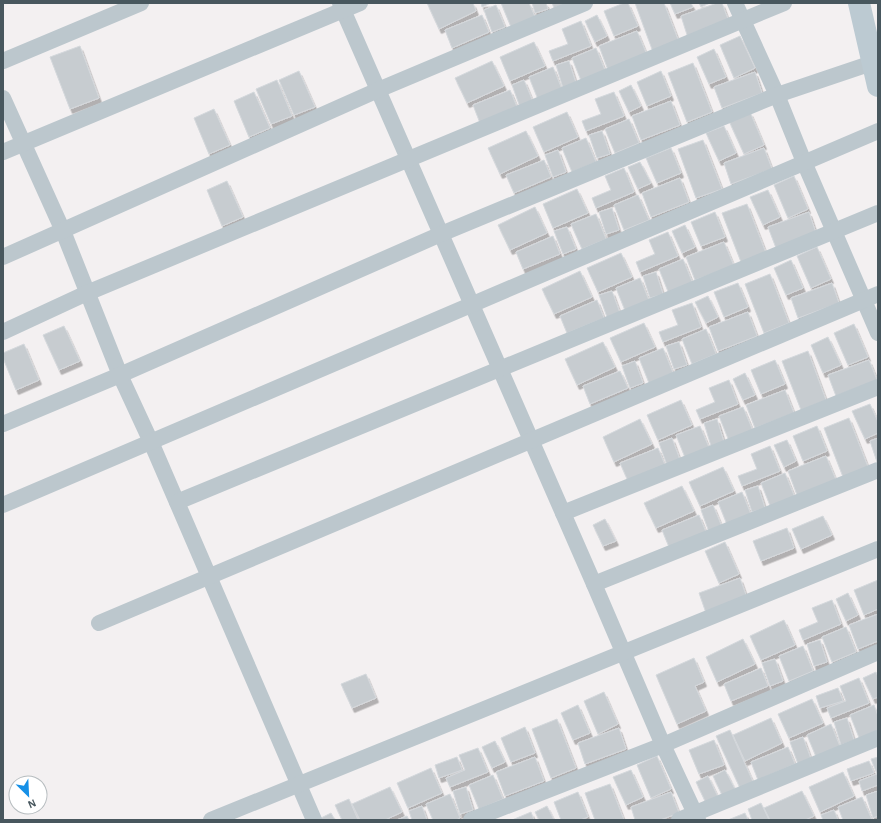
<svg xmlns="http://www.w3.org/2000/svg" width="881" height="823" viewBox="0 0 881 823" font-family="'Alegreya Sans',sans-serif">
	<style>
		.building { fill: #c7ccd0; stroke: #d4d8dc; filter: url(#shadow) }
		.lines { fill: none; stroke-linecap: round; stroke-linejoin: round }
		.street { stroke: #bcc7cd; stroke-width: 16 }
		.secondary { stroke: #bccad2; stroke-width: 22 }
	</style>
	<defs>
		<filter id="shadow"><feDropShadow dx="2.5" dy="4.5" stdDeviation="0" flood-color="#0004"/></filter>
	</defs>
	<rect width="100%" height="100%" fill="#f3f0f1"/>
	<g class="building">
		<path d="M427 3H473L476 11 439 29Z"/>
		<path d="M481 3H491L482 7Z"/>
		<path d="M501 3H529L535 17 511 27Z"/>
		<path d="M532 3H546L548 9 535 13Z"/>
		<path d="M552 3H566L554 8Z"/>
		<path d="M624 3H628L638 26 614 36 604 11Z"/>
		<path d="M635 3H664L679 42 653 52Z"/>
		<path d="M670 3H691L693 7 675 14Z"/>
		<path d="M699 3H710L701 7Z"/>
		<path d="M717 3H722L729 22 688 38 681 16Z"/>
		<path d="M496 5 505 27 492 32 484 10Z"/>
		<path d="M482 15 489 32 452 48 445 30Z"/>
		<path d="M597 15 607 36 595 42 585 21Z"/>
		<path d="M581 21 591 46 553 61 549 51 568 44 562 29Z"/>
		<path d="M637 31 647 55 608 70 599 46Z"/>
		<path d="M740 36 755 68 734 78 720 45Z"/>
		<path d="M534 42 545 66 510 81 500 57Z"/>
		<path d="M80 46 99 98 70 109 50 57Z"/>
		<path d="M596 48 606 73 582 83 572 58Z"/>
		<path d="M714 49 726 77 709 84 697 57Z"/>
		<path d="M492 61 504 86 467 103 455 78Z"/>
		<path d="M569 61 576 83 563 88 556 65Z"/>
		<path d="M693 63 712 112 687 122 668 73Z"/>
		<path d="M553 67 563 92 539 102 529 77Z"/>
		<path d="M299 71 315 107 294 115 279 80Z"/>
		<path d="M661 71 671 96 647 106 637 82Z"/>
		<path d="M755 72 762 93 722 108 714 87Z"/>
		<path d="M277 80 292 116 271 124 256 89Z"/>
		<path d="M524 80 533 102 520 107 512 85Z"/>
		<path d="M631 85 641 106 629 112 619 91Z"/>
		<path d="M510 90 517 107 480 123 473 105Z"/>
		<path d="M254 92 270 128 249 137 234 101Z"/>
		<path d="M614 92 624 116 586 131 582 121 601 114 595 99Z"/>
		<path d="M671 101 680 125 641 140 632 116Z"/>
		<path d="M214 109 230 145 209 154 194 118Z"/>
		<path d="M567 112 578 137 544 152 533 127Z"/>
		<path d="M750 112 764 145 744 154 729 121Z"/>
		<path d="M629 119 639 143 615 153 605 129Z"/>
		<path d="M724 126 736 153 719 161 706 133Z"/>
		<path d="M526 131 538 156 500 174 488 148Z"/>
		<path d="M602 131 610 154 597 158 589 135Z"/>
		<path d="M586 138 596 162 572 172 562 148Z"/>
		<path d="M703 140 722 189 696 198 678 149Z"/>
		<path d="M671 148 681 173 657 183 646 158Z"/>
		<path d="M764 148 772 169 731 184 724 163Z"/>
		<path d="M558 150 566 172 553 177 545 155Z"/>
		<path d="M544 160 551 177 514 193 506 175Z"/>
		<path d="M640 162 651 183 638 189 628 167Z"/>
		<path d="M624 168 634 192 596 208 592 198 611 190 605 176Z"/>
		<path d="M794 176 808 209 788 218 774 185Z"/>
		<path d="M680 178 689 202 651 217 642 193Z"/>
		<path d="M227 181 243 217 222 226 207 190Z"/>
		<path d="M577 189 588 213 553 228 543 204Z"/>
		<path d="M768 190 780 217 763 225 750 197Z"/>
		<path d="M638 195 649 220 624 230 614 205Z"/>
		<path d="M747 204 766 253 741 262 722 213Z"/>
		<path d="M535 207 547 233 510 250 498 225Z"/>
		<path d="M612 208 619 230 606 234 599 212Z"/>
		<path d="M715 212 725 237 701 246 691 222Z"/>
		<path d="M809 212 816 233 776 248 768 227Z"/>
		<path d="M596 214 606 239 582 249 571 224Z"/>
		<path d="M685 225 695 247 682 253 672 231Z"/>
		<path d="M567 227 576 249 563 254 554 231Z"/>
		<path d="M668 232 678 256 640 272 636 262 655 254 649 240Z"/>
		<path d="M553 236 560 254 523 269 516 252Z"/>
		<path d="M724 242 734 266 695 280 686 257Z"/>
		<path d="M817 247 831 279 811 288 797 256Z"/>
		<path d="M621 253 632 277 598 292 587 268Z"/>
		<path d="M683 259 693 284 669 294 659 269Z"/>
		<path d="M791 260 803 288 786 295 774 268Z"/>
		<path d="M580 271 592 297 554 314 542 289Z"/>
		<path d="M656 272 663 294 650 298 643 276Z"/>
		<path d="M770 274 789 323 764 333 745 284Z"/>
		<path d="M640 278 650 303 626 313 616 288Z"/>
		<path d="M738 283 748 307 724 317 714 292Z"/>
		<path d="M832 283 839 303 798 318 791 298Z"/>
		<path d="M612 291 620 313 607 317 599 295Z"/>
		<path d="M708 296 718 317 706 323 695 302Z"/>
		<path d="M597 300 604 318 567 333 560 316Z"/>
		<path d="M692 303 701 327 663 342 659 332 678 325 672 310Z"/>
		<path d="M748 312 757 336 718 351 709 327Z"/>
		<path d="M644 323 655 347 621 362 610 338Z"/>
		<path d="M854 324 868 357 848 365 834 333Z"/>
		<path d="M64 326 80 361 59 370 43 335Z"/>
		<path d="M706 329 716 354 692 364 682 339Z"/>
		<path d="M828 337 841 365 823 373 811 345Z"/>
		<path d="M603 342 615 367 577 385 565 359Z"/>
		<path d="M679 342 687 365 674 369 666 346Z"/>
		<path d="M24 344 39 380 16 390 3 358V353Z"/>
		<path d="M663 348 673 373 649 383 639 358Z"/>
		<path d="M808 351 826 400 801 410 782 361Z"/>
		<path d="M775 360 785 384 761 394 751 370Z"/>
		<path d="M869 360 877 380 836 396 828 375Z"/>
		<path d="M635 361 643 383 630 388 622 366Z"/>
		<path d="M620 371 628 388 590 404 583 386Z"/>
		<path d="M745 373 755 395 743 400 733 379Z"/>
		<path d="M729 380 738 404 700 419 696 410 715 402 709 388Z"/>
		<path d="M785 390 794 413 755 428 746 405Z"/>
		<path d="M681 400 692 425 658 440 647 415Z"/>
		<path d="M870 404 878 422V433L865 439 852 411Z"/>
		<path d="M743 407 753 431 729 441 719 416Z"/>
		<path d="M849 418 868 467 843 477 824 428Z"/>
		<path d="M640 419 652 444 614 462 603 437Z"/>
		<path d="M717 419 724 442 711 446 704 423Z"/>
		<path d="M700 426 710 450 686 460 676 435Z"/>
		<path d="M817 426 827 451 803 461 793 436Z"/>
		<path d="M672 438 680 460 667 465 659 443Z"/>
		<path d="M878 438V462H877L870 441Z"/>
		<path d="M787 440 796 461 784 467 774 445Z"/>
		<path d="M770 446 780 471 742 486 738 476 757 469 751 454Z"/>
		<path d="M658 448 665 465 628 481 620 463Z"/>
		<path d="M826 456 836 480 797 495 788 471Z"/>
		<path d="M723 467 734 491 700 506 689 482Z"/>
		<path d="M785 473 795 498 771 508 761 483Z"/>
		<path d="M682 486 694 511 656 528 644 503Z"/>
		<path d="M758 486 765 508 752 512 745 490Z"/>
		<path d="M742 492 752 517 728 527 718 502Z"/>
		<path d="M713 505 722 527 709 532 701 510Z"/>
		<path d="M699 515 706 532 669 547 662 530Z"/>
		<path d="M823 516 832 535 801 549 792 529Z"/>
		<path d="M605 519 616 541 603 546 593 525Z"/>
		<path d="M787 528 794 548 761 561 753 541Z"/>
		<path d="M725 542 739 574 719 583 705 551Z"/>
		<path d="M740 578 747 598 706 613 699 593Z"/>
		<path d="M878 580V609L864 615 854 590Z"/>
		<path d="M848 593 858 615 846 621 836 599Z"/>
		<path d="M832 600 841 624 803 640 799 630 818 622 812 608Z"/>
		<path d="M878 614V641L858 649 849 625Z"/>
		<path d="M784 620 795 645 761 660 750 636Z"/>
		<path d="M846 627 856 652 832 662 822 637Z"/>
		<path d="M743 639 755 664 717 682 706 657Z"/>
		<path d="M820 640 827 662 814 666 807 644Z"/>
		<path d="M803 646 813 671 789 681 779 656Z"/>
		<path d="M694 658 704 682 695 686 706 711 677 724 656 675Z"/>
		<path d="M775 659 783 681 770 686 762 663Z"/>
		<path d="M761 668 768 686 731 701 724 684Z"/>
		<path d="M876 672 878 677V697L873 699 863 678Z"/>
		<path d="M366 674 376 698 352 708 341 684Z"/>
		<path d="M859 678 869 703 831 718 827 708 846 701 840 686Z"/>
		<path d="M838 688 843 701 820 708 816 696Z"/>
		<path d="M604 692 618 724 598 734 584 701Z"/>
		<path d="M812 699 823 723 789 738 778 714Z"/>
		<path d="M578 705 590 733 573 740 561 713Z"/>
		<path d="M874 705 878 716V733L860 740 850 715Z"/>
		<path d="M771 718 782 743 745 761 733 735Z"/>
		<path d="M847 718 854 740 841 745 834 722Z"/>
		<path d="M557 719 576 768 551 778 532 729Z"/>
		<path d="M831 724 841 749 817 759 807 735Z"/>
		<path d="M525 727 535 753 511 762 501 738Z"/>
		<path d="M619 728 626 749 585 764 578 743Z"/>
		<path d="M730 730 753 782 740 788 716 736Z"/>
		<path d="M803 737 811 759 798 764 790 742Z"/>
		<path d="M714 740 724 765 699 774 689 750Z"/>
		<path d="M495 741 505 762 492 768 482 747Z"/>
		<path d="M788 747 795 764 758 780 751 762Z"/>
		<path d="M478 748 488 772 450 787 446 778 465 770 459 755Z"/>
		<path d="M657 756 671 789 651 798 637 765Z"/>
		<path d="M457 757 462 770 439 778 435 765Z"/>
		<path d="M535 757 544 781 505 796 496 772Z"/>
		<path d="M878 757V785L862 791 859 781 877 774 871 759Z"/>
		<path d="M869 761 874 773 851 781 847 769Z"/>
		<path d="M431 768 442 793 408 808 397 783Z"/>
		<path d="M631 770 643 797 626 805 613 777Z"/>
		<path d="M725 770 736 791 723 797 713 776Z"/>
		<path d="M843 772 854 796 820 812 809 787Z"/>
		<path d="M493 775 503 799 479 809 469 785Z"/>
		<path d="M708 776 718 797 706 803 696 782Z"/>
		<path d="M610 784 624 820H595L585 793Z"/>
		<path d="M390 787 402 812 385 820H360L352 804Z"/>
		<path d="M466 787 473 810 460 814 453 791Z"/>
		<path d="M802 791 814 816 805 820H770L764 808Z"/>
		<path d="M878 791V816L873 818 866 795Z"/>
		<path d="M578 792 588 817 580 820H561L554 802Z"/>
		<path d="M671 792 679 813 660 820H635L631 807Z"/>
		<path d="M450 794 460 818 456 820H433L426 804Z"/>
		<path d="M862 797 872 820H843L838 807Z"/>
		<path d="M349 799 358 820H342L335 805Z"/>
		<path d="M761 803 769 820H752L748 809Z"/>
		<path d="M422 806 427 820H412L409 811Z"/>
		<path d="M547 806 554 820H539L535 812Z"/>
		<path d="M834 810 838 820H823L821 815Z"/>
		<path d="M531 812 534 820H512Z"/>
		<path d="M331 813 335 820H320L319 819Z"/>
		<path d="M745 813 748 820H728Z"/>
		<path d="M407 816 409 820H397Z"/>
	</g>
	<g class="lines">
		<g class="street">
			<path d="M340 3 594 584 663 745 698 820"/>
			<path d="M735 3 777 95 804 162 878 333"/>
			<path d="M3 61 141 3"/>
			<path d="M3 98 63 231 120 375 151 442 314 820"/>
			<path d="M3 152 360 3"/>
			<path d="M3 257 378 90 585 3"/>
			<path d="M3 332 87 293 784 3"/>
			<path d="M3 424 120 375 441 234 777 95 872 63"/>
			<path d="M177 502 878 213"/>
			<path d="M3 505 878 131"/>
			<path d="M563 513 878 387"/>
			<path d="M594 584 878 470"/>
			<path d="M99 623 878 294"/>
			<path d="M211 820 878 549"/>
			<path d="M471 820 663 745 878 652"/>
			<path d="M679 820 878 738"/>
		</g>
		<path class="secondary" d="M859 3 878 86"/>
	</g>
	<rect width="881" height="823" fill="none" stroke="#48575e" stroke-width="8"/>
	<g transform="translate(28 795) rotate(156)"><circle r="19" fill="#ffffff" stroke="#b6bcbf"/>
	<path d="M0-3L7 15L0 10L-7 15Z" fill="#1690e7"/>
	<text y="-6" font-size="11" font-weight="bold" text-anchor="middle" fill="#48575e">N</text>
	</g>
</svg>
